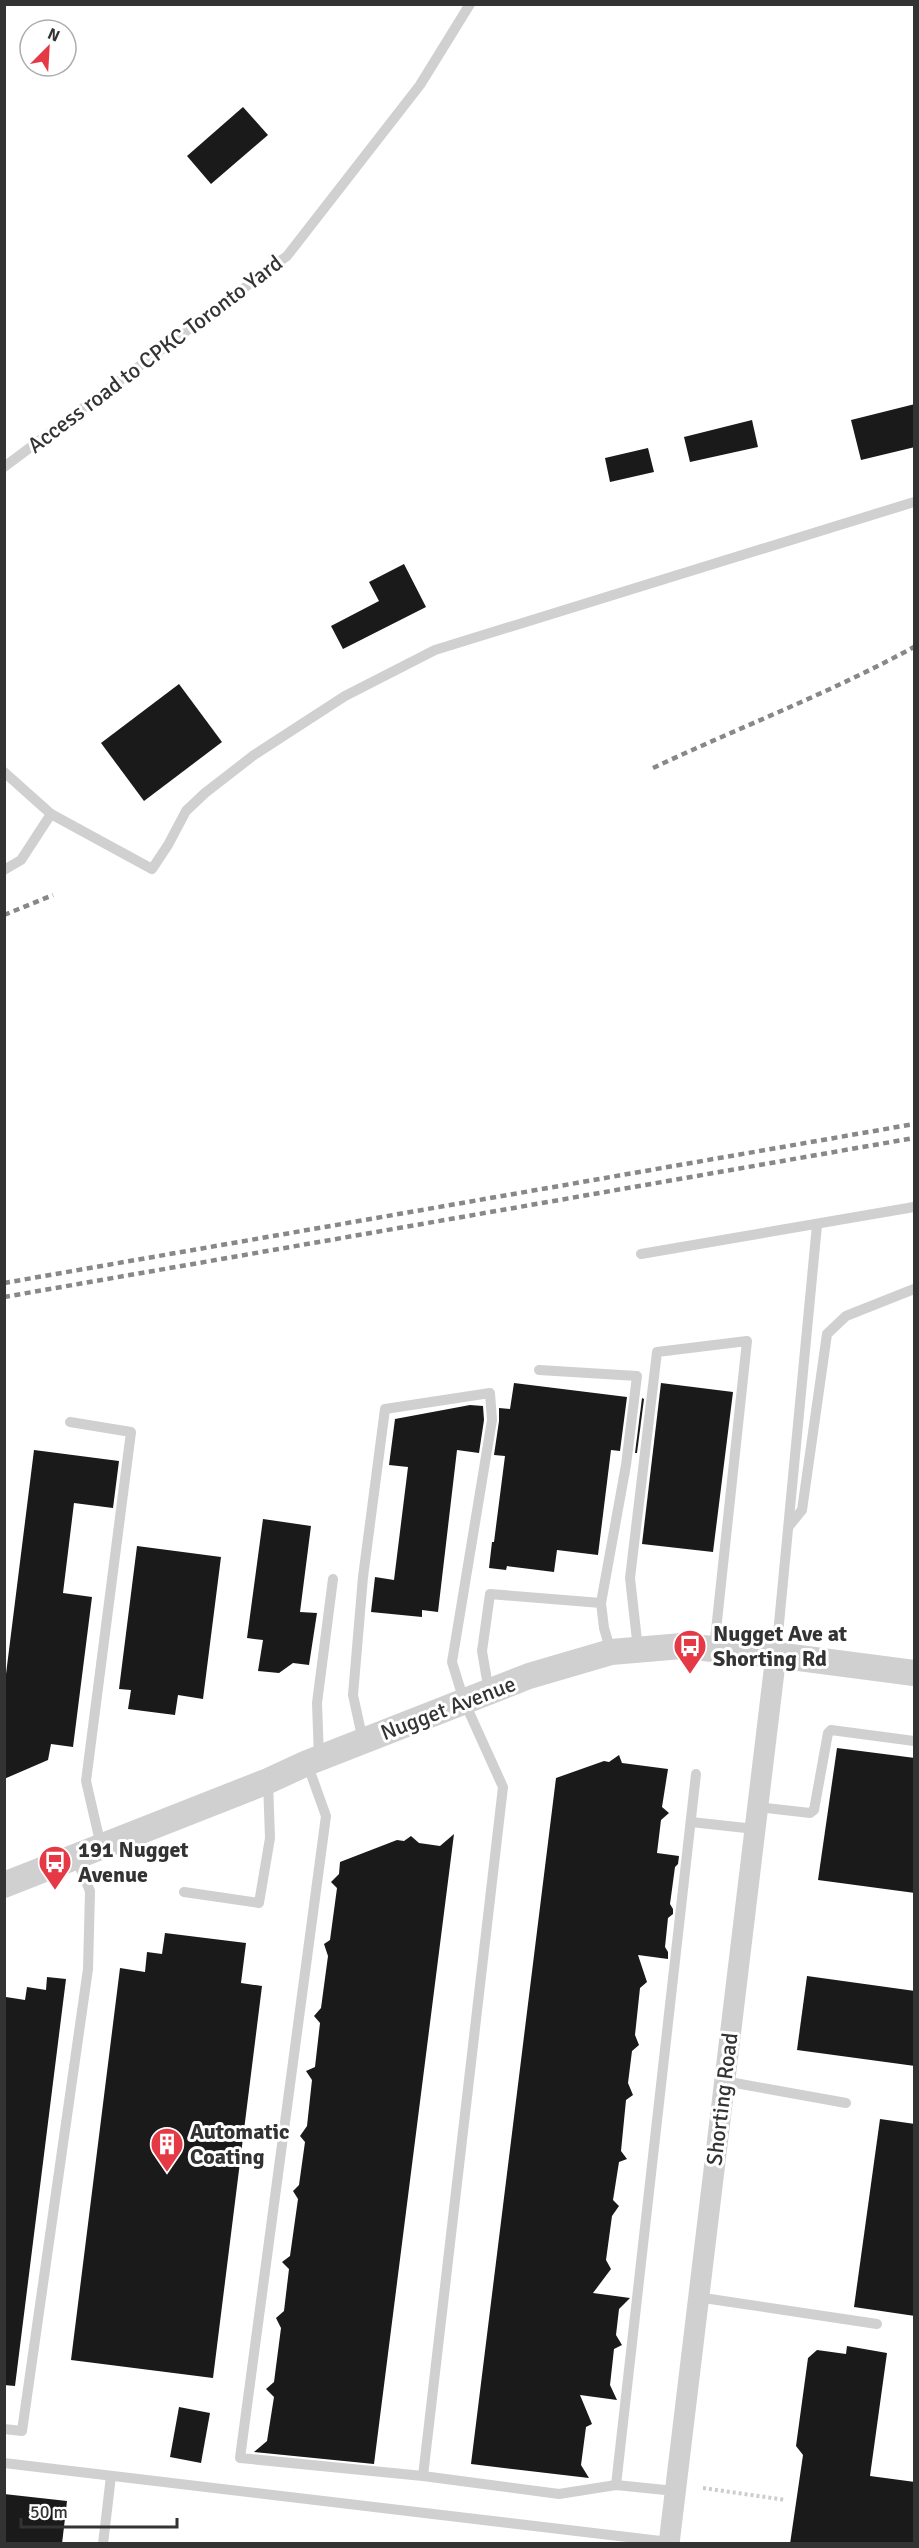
<svg xmlns="http://www.w3.org/2000/svg" width="919" height="2548" viewBox="0 0 919 2548" font-family="Signika,sans-serif">
	<style>
		.building { fill: #1a1a1a }
		.lines { fill: none; stroke-linecap: round; stroke-linejoin: round }
		.path { stroke: #cdcdcd; stroke-width: 4; stroke-dasharray: 3 3; stroke-linecap: butt }
		.service { stroke: #d0d0d0; stroke-width: 10 }
		.minor { stroke: #d0d0d0; stroke-width: 21 }
		.tertiary { stroke: #d0d0d0; stroke-width: 26 }
		.rail { stroke: #888; stroke-width: 4.5; stroke-dasharray: 6 4.5; stroke-linecap: butt }
		.labels { text-anchor: middle; dominant-baseline: central; stroke-width: 6; stroke-linejoin: round; paint-order: stroke }
		.street-label { font-size: 22px; fill: #333; stroke: #fff }
		.poi-label { font-size: 22px; font-weight: bold; fill: #333; stroke: #fff; text-anchor: start }
	</style>
	<rect width="100%" height="100%" fill="#fff"/>
	<g class="building">
		<path d="M243 107 268 135 211 184 187 156Z"/>
		<path d="M915 404V447L861 460 851 420Z"/>
		<path d="M752 420 758 447 690 462 684 437Z"/>
		<path d="M648 448 654 472 610 482 605 458Z"/>
		<path d="M404 564 426 607 343 649 331 626 379 601 369 582Z"/>
		<path d="M179 684 222 742 144 801 101 743Z"/>
		<path d="M514 1383 627 1397 620 1451 611 1450 598 1555 557 1550 554 1572 507 1566 506 1570 489 1568 492 1542H494L505 1456 494 1455 499 1421V1408L510 1409Z"/>
		<path d="M661 1383 733 1392 713 1552 642 1544Z"/>
		<path d="M642 1398 644 1399 637 1453H635Z"/>
		<path d="M470 1405 483 1406 484 1420 479 1453 457 1450 438 1612 422 1610V1617L371 1612 375 1577 394 1580 408 1467 389 1465 395 1419Z"/>
		<path d="M34 1450 119 1461 113 1508 74 1503 63 1593 92 1597 73 1747 51 1744 48 1760 4 1779V1690Z"/>
		<path d="M263 1519 311 1526 300 1612 317 1613 309 1665 293 1663 279 1673 258 1671 263 1640 247 1638Z"/>
		<path d="M137 1546 221 1557 203 1699 178 1695 175 1715 128 1709 131 1690 119 1689Z"/>
		<path d="M837 1748 915 1758V1893L818 1880Z"/>
		<path d="M619 1755 622 1763 668 1769 662 1807 669 1813 661 1820 657 1853 679 1856 678 1864 675 1867 670 1904 673 1909V1914L668 1918 665 1947 668 1952V1959L638 1955 647 1982 640 1988 635 2035 639 2045 632 2051 628 2083 633 2095 626 2100 621 2151 627 2159 619 2162 613 2200 619 2206 612 2216 606 2260 611 2269 593 2293 630 2298 619 2309 616 2335 622 2345 614 2349 610 2385 617 2400 580 2395 592 2424 586 2427 581 2465 589 2478 471 2464 556 1778 604 1761 609 1762Z"/>
		<path d="M454 1834 374 2464 254 2452 267 2441 274 2397 266 2389 274 2382 281 2328 276 2318 284 2311 289 2269 282 2262 290 2256 298 2199 293 2191 299 2185 305 2142 300 2136 307 2126 312 2080 306 2071 315 2067 320 2023 314 2016 321 2008 328 1956 324 1944 330 1940 337 1888 331 1882 339 1874 340 1862 397 1840 404 1841 411 1836 419 1843 440 1846Z"/>
		<path d="M165 1933 246 1943 241 1983 262 1986 213 2378 71 2360 120 1968 145 1972 147 1952 162 1954Z"/>
		<path d="M807 1976 915 1991V2066L797 2050Z"/>
		<path d="M47 1977 66 1979 15 2386 4 2385V2013L6 1997 25 2000 27 1987 46 1990Z"/>
		<path d="M880 2119 915 2124V2316L854 2307Z"/>
		<path d="M847 2346 887 2353 870 2476 915 2482V2544H790L803 2455 796 2446 808 2358 817 2350 846 2354Z"/>
		<path d="M179 2407 210 2413 201 2463 170 2457Z"/>
		<path d="M4 2494 67 2501 62 2544H4Z"/>
	</g>
	<g class="lines">
		<path class="path" d="M703 2488 786 2500"/>
		<g class="service">
			<path d="M4 467 287 256 420 85 470 4"/>
			<path d="M4 772 51 814 152 869 168 845 186 811 205 793 254 755 345 696 435 650 914 502"/>
			<path d="M4 870 21 860 51 814"/>
			<path d="M641 1254 914 1207"/>
			<path d="M539 1370 637 1376 626 1465 601 1603"/>
			<path d="M70 1422 131 1432 86 1781 101 1846"/>
			<path d="M789 1526 802 1510 827 1334 846 1316 914 1289"/>
			<path d="M638 1649 630 1578 657 1352 747 1341 714 1649"/>
			<path d="M776 1655 817 1225"/>
			<path d="M489 1692 482 1651 490 1594 601 1603 604 1628 611 1652"/>
			<path d="M319 1758 317 1703 333 1579"/>
			<path d="M307 1763 326 1816 240 2458 423 2476 503 1787 464 1701 452 1662 492 1420 490 1393 385 1409 363 1577 353 1695 363 1741"/>
			<path d="M758 1807 810 1813 814 1810 828 1733 831 1730 914 1741"/>
			<path d="M691 1822 755 1829"/>
			<path d="M184 1892 259 1903 270 1838 268 1782"/>
			<path d="M724 2081 846 2103"/>
			<path d="M697 2297 877 2324"/>
			<path d="M4 2429 22 2431 88 1969 90 1891 75 1856"/>
			<path d="M4 2463 669 2542"/>
			<path d="M423 2476 559 2494 616 2485 675 2491"/>
			<path d="M616 2485 696 1774"/>
			<path d="M103 2544 111 2476"/>
		</g>
		<path class="minor" d="M669 2544 776 1655"/>
		<path class="tertiary" d="M4 1885 268 1781 307 1763 529 1676 611 1652 682 1646 776 1655 914 1673"/>
		<g class="rail">
			<path d="M653 768C740 727 830 693 914 647"/>
			<path d="M4 915 53 895"/>
			<path d="M4 1283 914 1124"/>
			<path d="M4 1297 914 1138"/>
		</g>
	</g>
	<defs>
		<g id="bus-pin" transform="scale(1.725)"><path d="M0 17L-7.5 6A9.5 9.5 0 1 1 7.5 6Z" fill="#e63946" stroke="#fff"/><path d="M-5-6H5V4H4V6H2V4H-2V6H-4V4H-5ZM-3.5-4V0h7V-4ZM-3.5 1.2v1.5H-2V1.2ZM2 1.2v1.5H3.5V1.2Z" fill="#fff"/></g>
		<g id="building-pin" transform="scale(1.725)"><path d="M0 17L-7.5 6A9.5 9.5 0 1 1 7.5 6Z" fill="#e63946" stroke="#fff"/><path d="M-4-6H4V6H1V3H-1V6H-4ZM-2.5-4.3h1.7v1.8h-1.7ZM.8-4.3h1.7v1.8H.8ZM-2.5-1h1.7V.8h-1.7ZM.8-1h1.7V.8H.8Z" fill="#fff"/></g>
	</defs>
	<g fill-rule="evenodd">
		<use href="#bus-pin" x="690" y="1646"/>
		<use href="#bus-pin" x="55" y="1862"/>
		<use href="#building-pin" x="167" y="2144"/>
	</g>
	<g class="labels">
		<g class="street-label">
			<text transform="translate(155 354) rotate(-37)">Access road to CPKC Toronto Yard</text>
			<text transform="translate(448 1708) rotate(-21)">Nugget Avenue</text>
			<text transform="translate(722 2099) rotate(-83)">Shorting Road</text>
		</g>
		<g class="poi-label">
			<text x="713" y="1633">Nugget Ave at<tspan x="713" dy="25">Shorting Rd</tspan></text>
			<text x="78" y="1849">191 Nugget<tspan x="78" dy="25">Avenue</tspan></text>
			<text x="190" y="2131">Automatic<tspan x="190" dy="25">Coating</tspan></text>
		</g>
	</g>
	<rect width="919" height="2548" fill="none" stroke="#333333" stroke-width="12"/>
	<g transform="translate(48 48) rotate(24)"><circle r="28" fill="#ffffff" stroke="#adadad" stroke-width="1.5"/>
	<path d="M0-4.5L10 22L0 15L-10 22Z" fill="#e63946"/>
	<text y="-9" font-size="16" font-weight="bold" text-anchor="middle" fill="#333333">N</text>
	</g>
	<path d="M21 2518v9h156v-9" fill="none" stroke="#333333" stroke-width="3"/>
	<text x="30" y="2518" font-size="18" fill="#333333" stroke="#ffffff" stroke-width="4.5" paint-order="stroke">50 m</text>
</svg>
